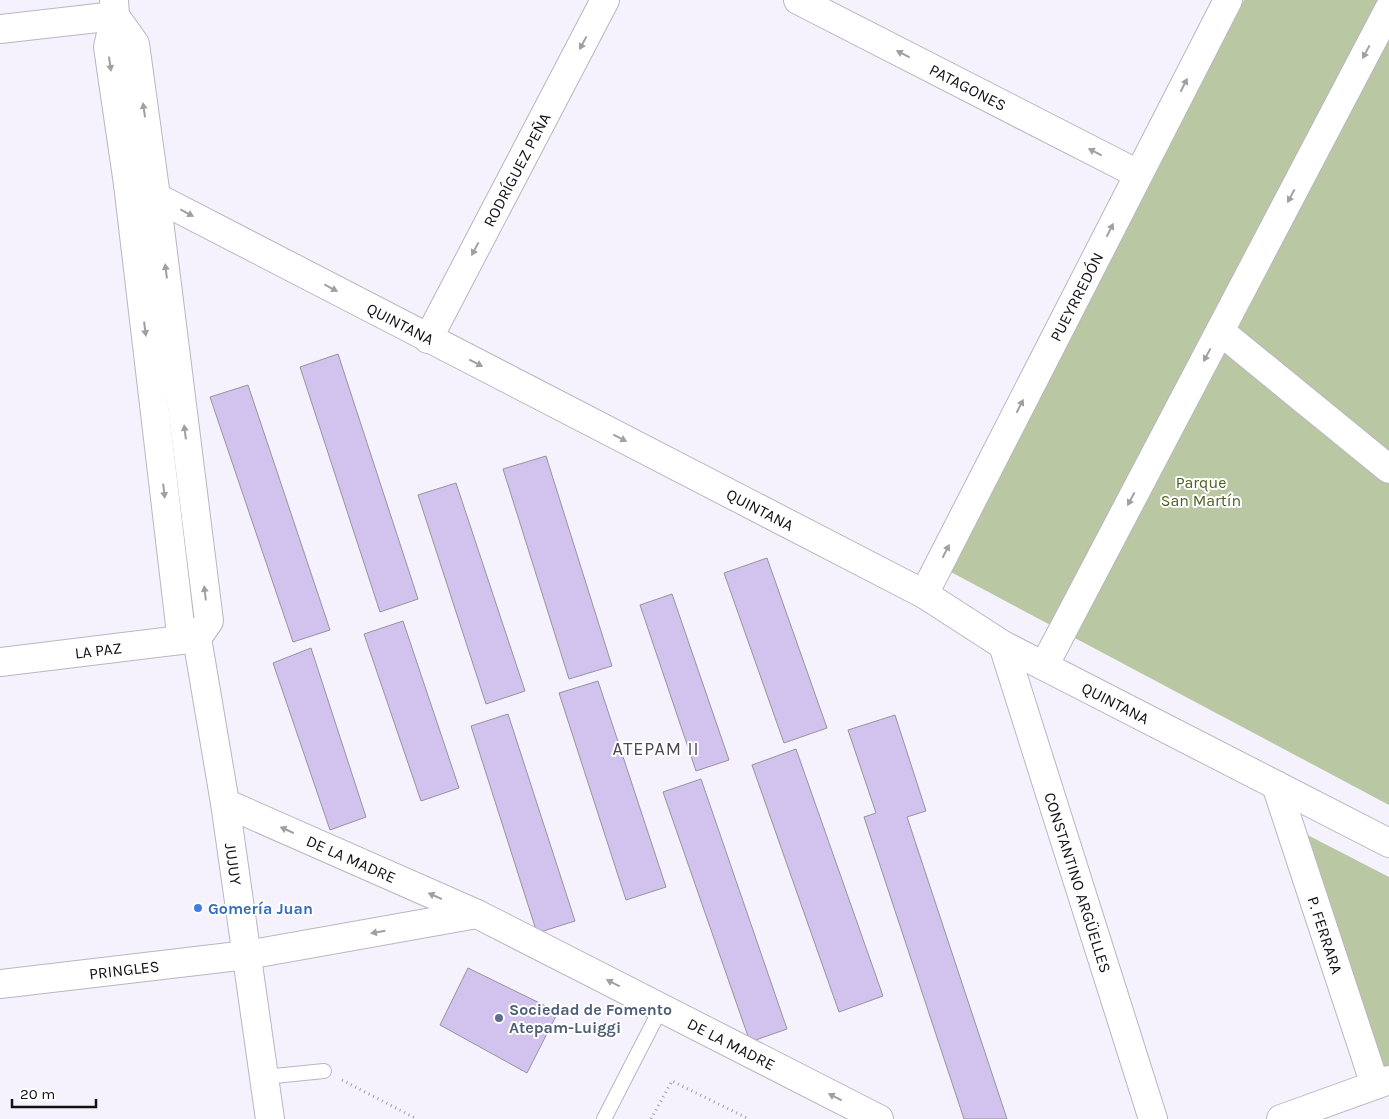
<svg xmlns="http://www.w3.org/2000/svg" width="1389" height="1119" viewBox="0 0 1389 1119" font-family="Karla,sans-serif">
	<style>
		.green { fill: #bac7a3 }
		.building { fill: #d1c2ee; stroke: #97949e }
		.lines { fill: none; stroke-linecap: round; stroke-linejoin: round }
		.lane-casing { stroke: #b9b6c0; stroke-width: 16 }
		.street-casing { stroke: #b9b6c0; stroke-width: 30 }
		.path { stroke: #a09ea6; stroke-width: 3; stroke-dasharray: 1 4; stroke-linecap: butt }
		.lane { stroke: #fff; stroke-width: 14 }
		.street { stroke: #fff; stroke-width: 28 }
		.oneway { fill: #a09fa1 }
		.shop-dot { fill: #3f7fe0; stroke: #fff; stroke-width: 2 }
		.service-dot { fill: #5c6f8a; stroke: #fff; stroke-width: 2 }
		.labels { text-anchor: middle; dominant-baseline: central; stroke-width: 4; stroke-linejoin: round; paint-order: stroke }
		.street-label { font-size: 16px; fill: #111014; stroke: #fff }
		.park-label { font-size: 16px; fill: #4c5f1f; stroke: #fff }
		.shop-label { font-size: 16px; font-weight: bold; fill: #366cbe; stroke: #fff; text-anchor: start }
		.service-label { font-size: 16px; font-weight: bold; fill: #4e5e75; stroke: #fff; text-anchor: start }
		.neighbourhood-label { font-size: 18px; letter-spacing: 1px; fill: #4c4952; stroke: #fff }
	</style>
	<rect width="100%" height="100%" fill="#f5f2fd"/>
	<g class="green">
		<path d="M1244 0H1389V805L949 571Z"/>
		<path d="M1290 826 1389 877V1080L1375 1085Z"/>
	</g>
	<g class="building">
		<path d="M338 354 418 599 380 612 300 367Z"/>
		<path d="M248 385 330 630 293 642 210 397Z"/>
		<path d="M546 456 612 666 569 679 503 469Z"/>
		<path d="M456 483 525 691 486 704 418 495Z"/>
		<path d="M767 558 827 728 784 743 724 573Z"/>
		<path d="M672 594 729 760 696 771 640 605Z"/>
		<path d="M403 621 459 788 421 801 364 634Z"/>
		<path d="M311 648 366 817 330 830 273 663Z"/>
		<path d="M598 681 666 887 626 900 559 693Z"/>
		<path d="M508 714 575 921 537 933 471 726Z"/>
		<path d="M895 715 926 811 907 817 1007 1119H964L864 817 876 813 848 730Z"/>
		<path d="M796 749 883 996 839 1012 752 765Z"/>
		<path d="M701 779 787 1029 750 1042 663 792Z"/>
		<path d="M468 968 558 1012 527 1073 440 1025Z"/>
	</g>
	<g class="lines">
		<g class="lane-casing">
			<g id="lane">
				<path d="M264 1077 324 1071"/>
				<path d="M604 1119 661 1008"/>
			</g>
		</g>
		<g class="street-casing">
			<g id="street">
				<path d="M114 0 115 16 108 47 128 184 180 625 197 638"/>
				<path id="s1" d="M798 0 1138 174"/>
				<path d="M115 16 135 44 156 197 209 621 197 638"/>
				<path d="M0 29 115 16"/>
				<path id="s2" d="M128 184 156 197 895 579 924 594 1003 645 1389 843"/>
				<path d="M1220 331 1389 469"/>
				<path id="s3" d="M428 339 605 0"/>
				<path id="s4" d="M924 594 1228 0"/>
				<path id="s5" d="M197 638 225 803 270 1119"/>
				<path id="s6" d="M1003 645 1153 1119"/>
				<path id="s7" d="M0 662 197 638"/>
				<path d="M1044 666 1389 9"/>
				<path id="s8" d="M1276 785 1375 1085"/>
				<path id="s9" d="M225 803 477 914 879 1119"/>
				<path id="s10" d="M0 984 247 955 477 914"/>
				<path d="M1281 1119 1389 1080"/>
			</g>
		</g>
		<g class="path">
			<path d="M342 1080 417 1119"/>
			<path d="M651 1119 672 1081 749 1119"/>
		</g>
		<use href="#lane" class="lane"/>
		<use href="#street" class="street"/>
	</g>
	<defs><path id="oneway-solid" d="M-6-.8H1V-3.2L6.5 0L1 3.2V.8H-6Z" transform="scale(1.25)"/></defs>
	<g class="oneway">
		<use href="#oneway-solid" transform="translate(583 43) rotate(118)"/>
		<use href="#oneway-solid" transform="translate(1366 52) rotate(118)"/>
		<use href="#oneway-solid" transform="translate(903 54) rotate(-153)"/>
		<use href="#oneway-solid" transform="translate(110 64) rotate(82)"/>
		<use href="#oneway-solid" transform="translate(1184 85) rotate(-63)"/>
		<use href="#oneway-solid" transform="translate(144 110) rotate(-98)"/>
		<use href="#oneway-solid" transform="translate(1095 152) rotate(-153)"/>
		<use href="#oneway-solid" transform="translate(1291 196) rotate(118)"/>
		<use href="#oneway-solid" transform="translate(187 213) rotate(28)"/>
		<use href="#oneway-solid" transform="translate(1110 230) rotate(-63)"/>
		<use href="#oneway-solid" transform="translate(475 249) rotate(118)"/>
		<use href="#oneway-solid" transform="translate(166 271) rotate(-97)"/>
		<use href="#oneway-solid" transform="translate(331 288) rotate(28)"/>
		<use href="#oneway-solid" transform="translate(145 329) rotate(83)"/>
		<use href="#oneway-solid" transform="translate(1207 355) rotate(118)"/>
		<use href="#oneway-solid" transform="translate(476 363) rotate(27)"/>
		<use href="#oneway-solid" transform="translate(1020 406) rotate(-63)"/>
		<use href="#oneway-solid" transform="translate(185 432) rotate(-97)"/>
		<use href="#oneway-solid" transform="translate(620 438) rotate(27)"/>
		<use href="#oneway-solid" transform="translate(164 491) rotate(83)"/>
		<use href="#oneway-solid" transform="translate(1131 499) rotate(118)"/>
		<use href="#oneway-solid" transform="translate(946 551) rotate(-63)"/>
		<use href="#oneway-solid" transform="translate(205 593) rotate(-97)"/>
		<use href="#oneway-solid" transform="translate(287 830) rotate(-156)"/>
		<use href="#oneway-solid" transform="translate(435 896) rotate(-156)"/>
		<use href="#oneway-solid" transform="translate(378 932) rotate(170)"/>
		<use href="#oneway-solid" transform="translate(613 983) rotate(-153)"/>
		<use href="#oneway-solid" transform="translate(835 1097) rotate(-153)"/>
	</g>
	<circle class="shop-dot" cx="198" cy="908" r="5"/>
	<circle class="service-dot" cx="499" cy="1018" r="5"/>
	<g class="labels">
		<g class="street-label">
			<text stroke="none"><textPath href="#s1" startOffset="191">PATAGONES</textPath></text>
			<text stroke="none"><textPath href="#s3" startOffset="191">RODRÍGUEZ PEÑA</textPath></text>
			<text stroke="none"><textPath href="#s4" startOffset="334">PUEYRREDÓN</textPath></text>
			<text stroke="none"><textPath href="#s2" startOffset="306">QUINTANA</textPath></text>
			<text stroke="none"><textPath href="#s2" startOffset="711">QUINTANA</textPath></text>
			<text stroke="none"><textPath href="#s7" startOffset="99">LA PAZ</textPath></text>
			<text stroke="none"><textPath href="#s2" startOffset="1116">QUINTANA</textPath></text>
			<text stroke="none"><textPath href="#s9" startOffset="138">DE LA MADRE</textPath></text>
			<text stroke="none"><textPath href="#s5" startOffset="229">JUJUY</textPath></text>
			<text stroke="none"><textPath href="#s6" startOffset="249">CONSTANTINO ARGÜELLES</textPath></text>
			<text stroke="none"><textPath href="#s8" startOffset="158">P. FERRARA</textPath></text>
			<text stroke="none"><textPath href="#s10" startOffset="125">PRINGLES</textPath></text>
			<text stroke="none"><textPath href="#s9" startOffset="561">DE LA MADRE</textPath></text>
		</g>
		<g class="park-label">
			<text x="1201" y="482">Parque<tspan x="1201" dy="18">San Martín</tspan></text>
		</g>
		<g class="shop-label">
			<text x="208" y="908">Gomería Juan</text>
		</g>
		<g class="service-label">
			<text x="509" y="1009">Sociedad de Fomento<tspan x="509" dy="18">Atepam-Luiggi</tspan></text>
		</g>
		<g class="neighbourhood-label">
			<text x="656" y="749">ATEPAM II</text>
		</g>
	</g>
	<path d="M12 1099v8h84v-8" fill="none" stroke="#111014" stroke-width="2.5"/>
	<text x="20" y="1099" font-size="15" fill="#111014" stroke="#ffffff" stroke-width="4" paint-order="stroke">20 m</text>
</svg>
